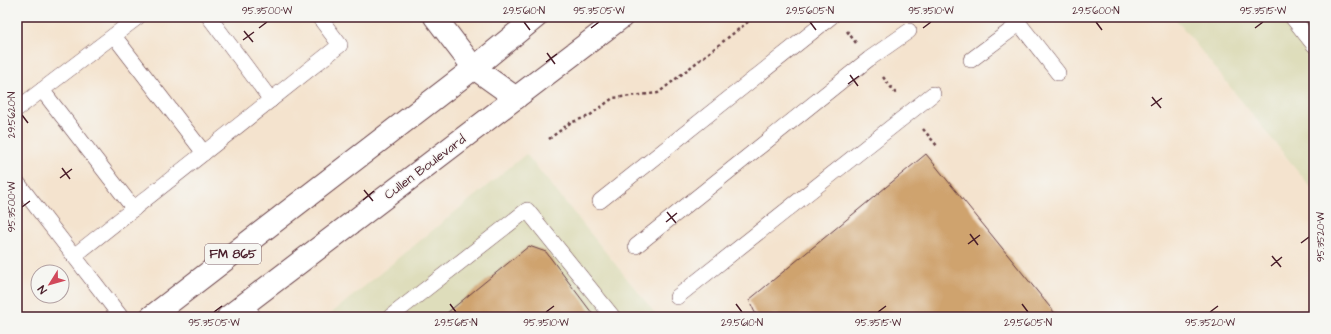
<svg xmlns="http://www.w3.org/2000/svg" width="1331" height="334" viewBox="0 0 1331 334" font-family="'Architects Daughter',sans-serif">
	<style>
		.built { fill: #deddbb }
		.building { fill: #cfa36e }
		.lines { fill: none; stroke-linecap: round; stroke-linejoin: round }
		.service-casing { stroke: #643c43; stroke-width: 16 }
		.minor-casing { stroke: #643c43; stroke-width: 24 }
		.primary-casing { stroke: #643c43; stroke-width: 24 }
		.path { stroke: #643c43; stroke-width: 2.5; stroke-dasharray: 3 3; stroke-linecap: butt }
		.service { stroke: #fff; stroke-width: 15 }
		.minor { stroke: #fff; stroke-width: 22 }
		.primary { stroke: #fff; stroke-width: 22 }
		.ticks { fill: none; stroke: #4a1f2b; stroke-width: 1.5 }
		.labels { text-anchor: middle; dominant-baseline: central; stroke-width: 3; stroke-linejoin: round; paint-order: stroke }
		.shield { fill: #f6f6f2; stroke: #7e6067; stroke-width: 1 }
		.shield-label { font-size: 12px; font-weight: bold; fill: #4a1f2b }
		.street-label { font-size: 13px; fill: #4a1f2b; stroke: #f6f6f2 }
		.neatline { fill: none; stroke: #4a1f2b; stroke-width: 1.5 }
		.ticks-label { font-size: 10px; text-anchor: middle; fill: #4a1f2b }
	</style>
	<rect width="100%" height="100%" fill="#f6f6f2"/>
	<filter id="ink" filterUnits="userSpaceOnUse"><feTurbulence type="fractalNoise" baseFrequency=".025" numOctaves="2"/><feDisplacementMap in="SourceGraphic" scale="8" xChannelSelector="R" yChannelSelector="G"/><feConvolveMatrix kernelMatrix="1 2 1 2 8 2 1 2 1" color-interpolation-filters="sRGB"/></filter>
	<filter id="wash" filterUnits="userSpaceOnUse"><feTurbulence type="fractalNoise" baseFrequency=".012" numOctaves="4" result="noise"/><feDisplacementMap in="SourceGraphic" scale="16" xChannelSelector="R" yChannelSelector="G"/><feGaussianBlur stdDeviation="0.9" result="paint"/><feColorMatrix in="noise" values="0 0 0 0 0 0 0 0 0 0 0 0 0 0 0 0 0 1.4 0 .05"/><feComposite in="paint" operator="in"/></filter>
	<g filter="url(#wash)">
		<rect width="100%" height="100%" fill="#f4e3ce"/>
		<g class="built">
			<path d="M1174 17H1314V191Z"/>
			<path d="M526 154 658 317H327Z"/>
		</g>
		<g id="blocks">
			<g class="building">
				<path d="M926 154 1058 317H779L778 315 757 317 749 300Z"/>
				<path d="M529 246 546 252 595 317H442Z"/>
			</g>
		</g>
	</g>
	<g filter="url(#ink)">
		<use href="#blocks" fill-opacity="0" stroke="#643c43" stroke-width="1"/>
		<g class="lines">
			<g class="service-casing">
				<g id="service">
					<path d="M209 17 271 100"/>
					<path d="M1014 17 1058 73"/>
					<path d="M1292 17 1314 45"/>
					<path d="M114 36 204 153"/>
					<path d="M971 60 1019 24"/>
					<path d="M42 90 134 209"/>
					<path d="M17 109 138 17"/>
					<path d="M17 182 121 317"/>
					<path d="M600 201 831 17"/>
					<path d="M636 246 869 59 909 31"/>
					<path d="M74 256 340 45 319 17"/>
					<path d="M677 297 933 94"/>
					<path d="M245 304 254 317"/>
					<path d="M390 317 527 210 613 317"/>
				</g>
			</g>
			<g class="minor-casing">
				<path id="minor" d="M435 17 474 68"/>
			</g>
			<g class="primary-casing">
				<g id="primary">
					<path d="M474 68 516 98"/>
					<path d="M151 317 474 68 536 17"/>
					<path d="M228 317 622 17"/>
				</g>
			</g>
			<g class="path">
				<path d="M847 31 856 43"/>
				<path d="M883 77 897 95"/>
				<path d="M923 129 938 147"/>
				<path d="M549 139 570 123 589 116 613 98 658 93 754 17"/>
			</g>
			<use href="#service" class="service"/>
			<use href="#minor" class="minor"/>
			<use href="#primary" class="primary"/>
		</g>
	</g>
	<path class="ticks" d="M524 22 530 30M810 22 816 30M1096 22 1102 30M259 28 267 22M591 28 599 22M923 28 931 22M1255 28 1263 22M244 31 253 42M243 40 254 32M547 53 555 64M546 62 557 54M850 75 858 86M848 84 859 76M1152 97 1161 108M1151 106 1162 98M22 115 28 123M62 168 70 179M60 178 72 169M364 190 373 201M363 200 374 191M22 207 30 201M667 212 676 223M666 222 677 213M970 234 978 245M1301 243 1309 237M968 244 980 235M1272 256 1281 267M1271 266 1282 257M450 304 456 312M736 304 742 312M1022 304 1028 312M214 312 222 306M546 312 554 306M878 312 886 306M1210 312 1218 306"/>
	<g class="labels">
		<rect class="shield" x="205" y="244" width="56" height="20" rx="3"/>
		<g class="shield-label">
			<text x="233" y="254">FM 865</text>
		</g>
		<g class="street-label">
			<text transform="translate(425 167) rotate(-37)">Cullen Boulevard</text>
		</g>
	</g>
	<rect width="1331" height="334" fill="none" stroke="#f6f6f2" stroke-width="44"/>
	<g transform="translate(50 284) rotate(233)"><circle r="19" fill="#f6f6f2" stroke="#b1a0a2"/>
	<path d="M0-3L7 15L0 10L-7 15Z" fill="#d1495b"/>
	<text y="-6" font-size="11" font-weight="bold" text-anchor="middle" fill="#4a1f2b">N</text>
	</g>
	<rect x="22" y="22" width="1287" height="290" class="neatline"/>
	<g class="ticks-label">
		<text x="267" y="14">95.3500°W</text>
		<text x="524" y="14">29.5610°N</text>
		<text x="599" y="14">95.3505°W</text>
		<text x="810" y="14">29.5605°N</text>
		<text x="931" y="14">95.3510°W</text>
		<text x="1096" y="14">29.5600°N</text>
		<text x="1263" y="14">95.3515°W</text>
		<text transform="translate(11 115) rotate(-90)" y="4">29.5620°N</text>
		<text transform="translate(11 207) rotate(-90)" y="4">95.3500°W</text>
		<text transform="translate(1320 237) rotate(-90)" y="4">95.3520°W</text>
		<text x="214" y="326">95.3505°W</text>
		<text x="456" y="326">29.5615°N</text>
		<text x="546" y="326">95.3510°W</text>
		<text x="742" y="326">29.5610°N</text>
		<text x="878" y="326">95.3515°W</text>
		<text x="1028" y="326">29.5605°N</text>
		<text x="1210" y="326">95.3520°W</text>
	</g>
</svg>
